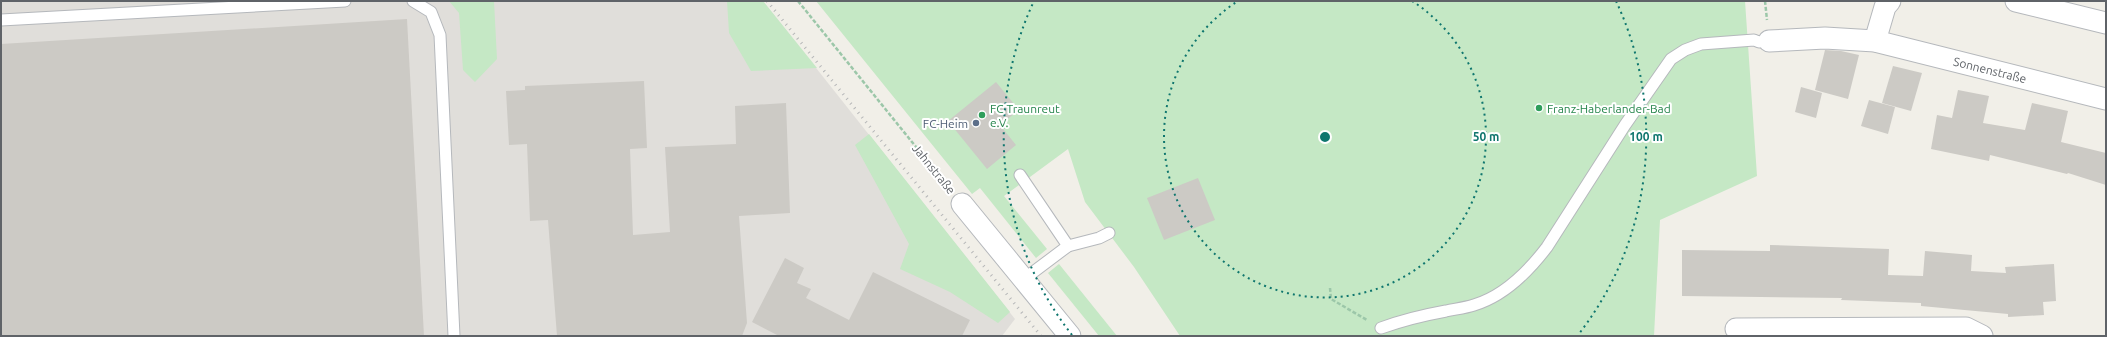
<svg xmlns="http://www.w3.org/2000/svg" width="2107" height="337" viewBox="0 0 2107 337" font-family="Ubuntu,sans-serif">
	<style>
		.industrial { fill: #e0deda }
		.green { fill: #c5e8c5 }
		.building { fill: #cccac5 }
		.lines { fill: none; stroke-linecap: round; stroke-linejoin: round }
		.lane-casing { stroke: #b5b8bc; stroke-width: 13 }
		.street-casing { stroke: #b5b8bc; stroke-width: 23 }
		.path { stroke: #9cc7a9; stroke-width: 2.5; stroke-dasharray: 4 2; stroke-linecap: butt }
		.lane { stroke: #fff; stroke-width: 11 }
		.street { stroke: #fff; stroke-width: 21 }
		.rail { stroke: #b6b7b8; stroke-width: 3; stroke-dasharray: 1 5; stroke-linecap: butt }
		.ring { fill: none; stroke: #0f766e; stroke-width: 2; stroke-dasharray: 2 4 }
		.leisure-dot { fill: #2e9e5b; stroke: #fff; stroke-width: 1.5 }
		.service-dot { fill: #5c6f8a; stroke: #fff; stroke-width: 1.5 }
		.labels { text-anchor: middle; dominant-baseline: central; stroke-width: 4; stroke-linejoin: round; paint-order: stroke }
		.street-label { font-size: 12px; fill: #5f6368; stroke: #fff }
		.leisure-label { font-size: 12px; fill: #27864d; stroke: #fff; text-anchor: start }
		.service-label { font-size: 12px; fill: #4e5e75; stroke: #fff; text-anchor: end }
		.centre { fill: #0f766e; stroke: #fff; stroke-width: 2 }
		.ring-label { font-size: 12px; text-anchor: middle; font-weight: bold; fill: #0f766e; stroke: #fff; stroke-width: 4; stroke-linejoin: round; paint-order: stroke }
	</style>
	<rect width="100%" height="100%" fill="#f1efe8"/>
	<path class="industrial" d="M1 1H763L1015 319 1002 336H1Z"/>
	<g class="green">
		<path d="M449 1H494L497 59 475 82 463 70 459 13Z"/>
		<path d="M727 1H763L817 68 751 71 729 33Z"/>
		<path d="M816 1H1745L1757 176 1660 220 1654 336H1180L1134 267 1085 202 1068 149 1004 196 1047 249 1036 258 980 188 972 194Z"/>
		<path d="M869 134 1010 312 998 323 950 292 900 269 909 244 855 145Z"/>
		<path d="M1059 264 1117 336H1099L1048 273Z"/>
	</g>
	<g class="building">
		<path d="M407 19 424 336H1V44Z"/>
		<path d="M1825 50 1841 51 1859 55 1848 99 1815 90Z"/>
		<path d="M1893 66 1922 73 1911 111 1882 103Z"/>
		<path d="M644 81 647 148 630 149 633 235 670 232 665 147 736 144 735 106 786 103 790 213 739 216 747 323 742 336H557L548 220 530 221 527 144 509 145 506 91 525 90V86Z"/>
		<path d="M996 82 1019 110 1000 125 1016 145 987 169 948 121Z"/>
		<path d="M1801 87 1822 93 1816 118 1795 112Z"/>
		<path d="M1958 90 1989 96 1983 123 2025 130 2032 103 2068 111 2061 142 2106 153V185L2068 173 2067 174 1990 155 1989 161 1931 149 1937 115 1952 118Z"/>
		<path d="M1869 100 1895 107 1888 134 1861 126Z"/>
		<path d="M1198 178 1215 220 1164 240 1147 198Z"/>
		<path d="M1770 245 1889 249 1888 275 1923 276 1925 251 1972 255 1971 271 2006 273 2005 267 2054 264 2056 301 2043 302 2044 315 2008 317V314L1921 306V303L1841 300 1842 298 1682 296V250L1770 251Z"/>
		<path d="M785 258 804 268 797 283 811 289 806 298 849 320 873 272 970 320 962 336H779L752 322Z"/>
	</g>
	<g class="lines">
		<g class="lane-casing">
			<g id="lane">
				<path d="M413 1 431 12 440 35 454 336"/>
				<path d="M1 20 345 1"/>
				<path d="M1020 175 1068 246"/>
				<path d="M1024 279 1068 246 1099 238 1109 233"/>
				<path d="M1381 328C1403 320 1424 315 1446 311 1455 309 1465 308 1474 305 1504 296 1528 272 1547 247L1625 125 1671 59 1685 50 1701 44 1754 40 1759 42 1769 41"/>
			</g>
		</g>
		<g class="street-casing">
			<g id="street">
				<path d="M2016 1 2106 23"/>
				<path d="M1769 41 1825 38 1875 41 2106 99"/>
				<path d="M1875 41 1885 7 1890 1"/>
				<path d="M962 204 1070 336"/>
				<path d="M1736 329 1966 328 1982 336"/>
			</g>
		</g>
		<g class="path">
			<path d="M798 1 950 189"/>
			<path d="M1765 1 1767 20"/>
			<path d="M1330 288 1331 299 1367 320"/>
		</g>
		<use href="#lane" class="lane"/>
		<use href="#street" class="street"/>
		<path class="rail" d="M767 1 1041 336"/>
	</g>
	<g class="ring">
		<path d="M1412 1A161 161 0 1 1 1238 1"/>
		<path d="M1072 335A321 321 0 0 1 1034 1M1616 1A321 321 0 0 1 1578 335"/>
	</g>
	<g class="leisure-dot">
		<circle cx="1539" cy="108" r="4"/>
		<circle cx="982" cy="115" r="4"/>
	</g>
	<circle class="service-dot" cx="976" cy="123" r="4"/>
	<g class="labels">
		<g class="street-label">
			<text transform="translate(1990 70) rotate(14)">Sonnenstraße</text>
			<text transform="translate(934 169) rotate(51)">Jahnstraße</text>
		</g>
		<g class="leisure-label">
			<text x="990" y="108">FC Traunreut<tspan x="990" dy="14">e.V.</tspan></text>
			<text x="1547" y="108">Franz-Haberlander-Bad</text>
		</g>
		<g class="service-label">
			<text x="968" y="123">FC-Heim</text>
		</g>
	</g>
	<circle cx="1325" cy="137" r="6" class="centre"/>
	<g class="ring-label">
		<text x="1486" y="141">50 m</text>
		<text x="1646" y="141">100 m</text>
	</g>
	<rect width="2107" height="337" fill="none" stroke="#5f6368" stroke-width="4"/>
</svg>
